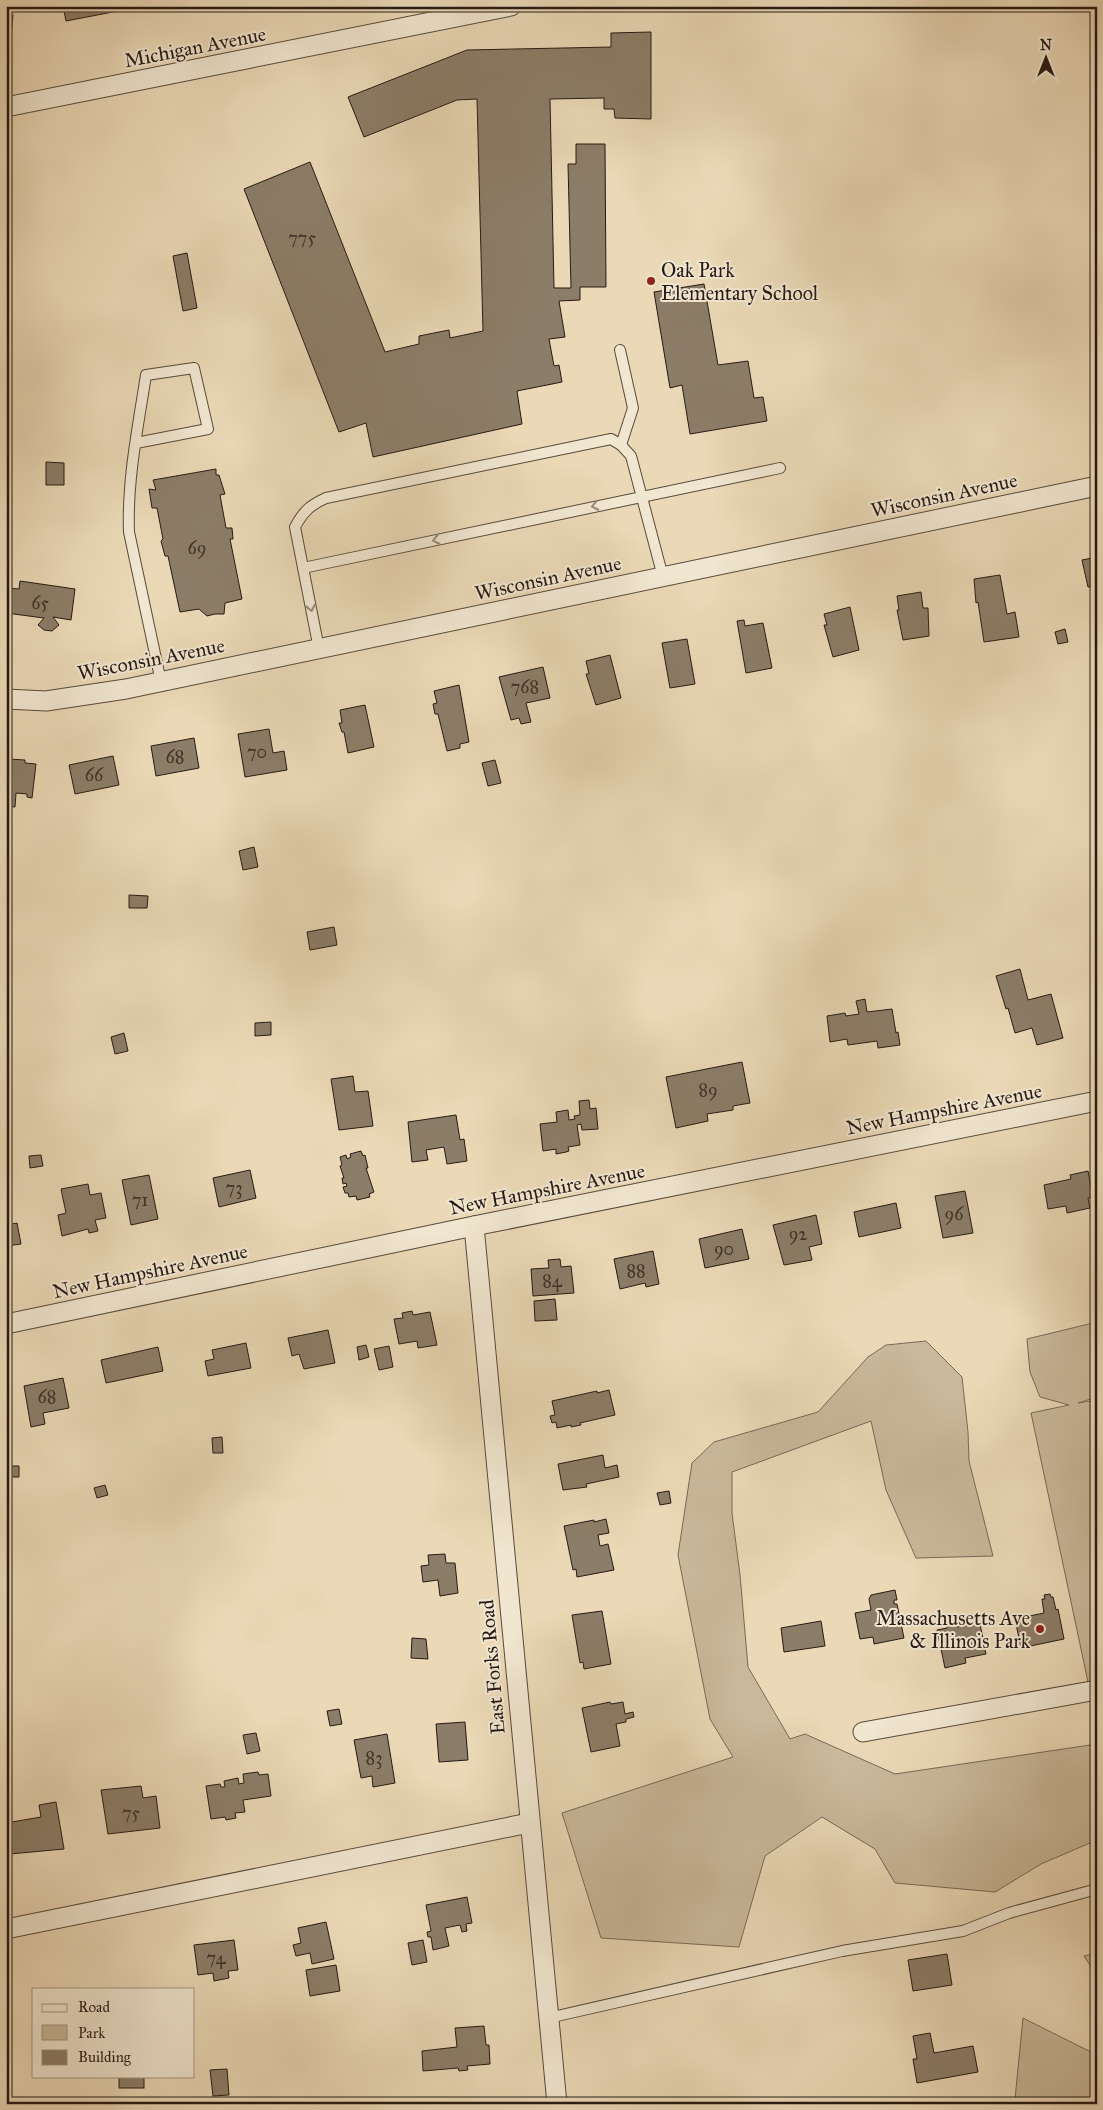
<svg xmlns="http://www.w3.org/2000/svg" width="1103" height="2110" viewBox="0 0 1103 2110" font-family="'IM FELL Great Primer',serif">
	<style>
		.green { fill: #c9b89a; stroke: #786957 }
		.building { fill: #8c7d68; stroke: #271a14 }
		.lines { fill: none; stroke-linecap: round; stroke-linejoin: round }
		.lane-casing { stroke: #584a3c; stroke-width: 12 }
		.street-casing { stroke: #584a3c; stroke-width: 21 }
		.lane { stroke: #f1e6d0; stroke-width: 10 }
		.street { stroke: #f1e6d0; stroke-width: 19 }
		.oneway { stroke: #968a7b }
		.poi-dot { fill: #8f2418; stroke: #f1e6d0; stroke-width: 2 }
		.labels { text-anchor: middle; dominant-baseline: central; stroke-width: 4; stroke-linejoin: round; paint-order: stroke }
		.number-label { font-size: 18px; fill: #403329 }
		.street-label { font-size: 20px; fill: #271a14; stroke: #f1e6d0 }
		.poi-label { font-size: 20px; fill: #271a14; stroke: #f1e6d0; text-anchor: start }
	</style>
	<rect width="100%" height="100%" fill="#ead8b6"/>
	<filter id="stains"><feTurbulence type="fractalNoise" baseFrequency=".004" numOctaves="4"/><feColorMatrix values="0 0 0 0 .2 0 0 0 0 .09 0 0 0 0 .02 0 0 0 .5 -.17"/></filter>
	<radialGradient id="worn" r=".72"><stop offset=".6" stop-color="#630" stop-opacity="0"/><stop offset="1" stop-color="#630" stop-opacity=".3"/></radialGradient>
	<g class="green">
		<path d="M1097 1322V1397L1078 1403 1097 1400V1681L1088 1682 1031 1413 1069 1405 1040 1397 1030 1372 1027 1339Z"/>
		<path d="M926 1341 962 1377 968 1432 969 1461 993 1556 916 1558 886 1490 871 1421 732 1472V1513L740 1575 748 1667 790 1739 805 1734 895 1774 1097 1744V1840L1041 1864 995 1892 895 1883 875 1849 822 1817 765 1856 739 1947 601 1938 562 1813 733 1757 710 1719 678 1555 692 1463 714 1442 818 1412 868 1357 886 1345Z"/>
		<path d="M1097 1953V1976L1084 1956Z"/>
		<path d="M1023 2018 1091 2052 1097 2065V2104H992L1015 2099Z"/>
	</g>
	<g class="building">
		<path d="M63 6H117L118 11 66 21Z"/>
		<path d="M6 14 13 15 11 39H6Z"/>
		<path d="M651 32V119L615 118 614 109H604V98L550 99 554 288H571L568 164H576V144H605L606 287H580V300L559 301 565 337 549 339 554 366 559 365 562 382 517 391 522 424 373 457 366 423 339 432 244 189 310 162 385 352 419 344V336L449 330 450 338 483 331 477 99 457 100 364 137 348 97 467 50 611 47V33Z"/>
		<path d="M6 185H10L8 215H6Z"/>
		<path d="M187 253 197 308 183 311 173 256Z"/>
		<path d="M704 284 718 365 748 361 754 398 763 397 767 421 690 434 682 385 670 388 654 292Z"/>
		<path d="M46 462 64 463V485H46Z"/>
		<path d="M216 469V475H219L225 494 220 495 226 528H232L233 539H230L242 599 225 603 224 614H215L207 616 199 609 180 612 168 556H165L161 541 163 539 157 508H152L149 489 156 490 153 480Z"/>
		<path d="M1097 557V586L1088 587 1082 560Z"/>
		<path d="M1000 575 1007 614 1015 612 1019 637 984 642 978 602 976 603 974 579Z"/>
		<path d="M20 581 75 589 71 620 53 617 59 625 52 631 44 630 38 625 44 618 6 613 7 588 19 589Z"/>
		<path d="M921 592 923 608H928L929 636 903 640 897 610H899L897 596Z"/>
		<path d="M850 607 859 650 833 657 824 625H827L824 614Z"/>
		<path d="M744 620 745 626 763 623 772 668 746 673 737 621Z"/>
		<path d="M1065 629 1068 642 1058 644 1055 632Z"/>
		<path d="M687 639 695 684 670 688 662 643Z"/>
		<path d="M610 655 621 698 596 705 586 674H589L586 661Z"/>
		<path d="M543 667 550 698 526 703 531 722 521 724 519 718 511 720 499 677Z"/>
		<path d="M459 685 469 742 460 744V748L447 751 438 714H435L433 704 437 703 434 691Z"/>
		<path d="M365 705 374 747 348 753 344 732H342L339 723H342L340 710Z"/>
		<path d="M269 729 273 753 284 751 287 770 245 777 238 734Z"/>
		<path d="M194 738 199 768 156 776 151 746Z"/>
		<path d="M113 756 119 785 75 794 69 765Z"/>
		<path d="M8 759 25 760V763L36 764 32 798 27 797V794L16 793 15 807 6 806V762H8Z"/>
		<path d="M495 760 501 783 488 786 482 763Z"/>
		<path d="M254 847 258 867 243 870 239 851Z"/>
		<path d="M129 895 148 896 147 908H129Z"/>
		<path d="M334 927 337 945 310 950 307 932Z"/>
		<path d="M1020 969 1028 1000 1051 994 1063 1038 1037 1045 1032 1028 1015 1033 1008 1008 1006 1009 996 976Z"/>
		<path d="M865 999 867 1012 892 1009 896 1033 898 1032 900 1045 878 1048 877 1041 848 1045 847 1039 830 1042 827 1016 845 1013 846 1016 859 1014 856 1001Z"/>
		<path d="M271 1022V1035L255 1036V1023Z"/>
		<path d="M124 1033 128 1051 115 1054 111 1037Z"/>
		<path d="M742 1062 750 1103 733 1106V1110L707 1114 708 1121 676 1128 666 1077Z"/>
		<path d="M353 1076 355 1092 368 1091 373 1126 339 1130 331 1079Z"/>
		<path d="M589 1100 590 1109 596 1108 598 1129 582 1130 581 1124 577 1125 580 1145 568 1147 569 1151 566 1152 556 1154V1149L543 1151 540 1124 557 1122 556 1112 568 1110 569 1120 575 1119 574 1116 580 1115 579 1101Z"/>
		<path d="M456 1115 460 1140 464 1139 467 1161 447 1164 444 1147 426 1150 428 1160 412 1162 408 1122Z"/>
		<path d="M361 1151 363 1156 365 1155 368 1168H366L374 1192 369 1194 370 1197 357 1200 356 1196 349 1197 348 1193H345L343 1187 347 1186 346 1183 343 1184 342 1178H344L340 1166 342 1165 340 1157 346 1155 347 1159 351 1157 350 1154Z"/>
		<path d="M41 1155 43 1166 30 1168 29 1156Z"/>
		<path d="M250 1170 256 1198 219 1207 213 1178Z"/>
		<path d="M1088 1171 1093 1197 1088 1198 1090 1208 1067 1213 1066 1206 1048 1209 1044 1185 1071 1179 1070 1175Z"/>
		<path d="M149 1175 158 1219 131 1225 122 1180Z"/>
		<path d="M88 1184 90 1195 101 1193 106 1218 95 1220 98 1231 89 1233 88 1229 62 1236 58 1215 66 1213 61 1189Z"/>
		<path d="M965 1191 973 1233 943 1238 935 1196Z"/>
		<path d="M896 1203 901 1228 859 1237 854 1212Z"/>
		<path d="M816 1215 822 1244 809 1247 812 1260 784 1265 773 1225Z"/>
		<path d="M6 1223 7 1225 17 1223 21 1244 6 1246Z"/>
		<path d="M742 1229 749 1259 705 1268 699 1239Z"/>
		<path d="M653 1251 659 1284 646 1287 645 1283 620 1289 614 1259Z"/>
		<path d="M560 1259 561 1267 571 1266 574 1293 533 1296 531 1269 549 1268 548 1260Z"/>
		<path d="M555 1299 557 1320 535 1321 534 1301Z"/>
		<path d="M412 1311 413 1315 430 1312 437 1345 418 1348 417 1341 399 1344 394 1319 403 1318 402 1313Z"/>
		<path d="M328 1330 335 1363 304 1369 299 1354 292 1356 288 1338Z"/>
		<path d="M246 1343 251 1368 208 1376 205 1361 214 1359 212 1350Z"/>
		<path d="M366 1345 369 1357 359 1360 357 1347Z"/>
		<path d="M389 1346 393 1367 379 1370 374 1349Z"/>
		<path d="M158 1347 163 1371 106 1383 101 1360Z"/>
		<path d="M63 1378 69 1408 43 1413 45 1424 31 1427 24 1386Z"/>
		<path d="M609 1390 615 1415 580 1423 581 1425 571 1427V1425L557 1428 556 1422 552 1423 550 1416 555 1415 552 1401 597 1391V1393Z"/>
		<path d="M222 1437 223 1453H213L212 1438Z"/>
		<path d="M603 1455 605 1468 617 1465 619 1477 586 1484 587 1487 563 1490 558 1464Z"/>
		<path d="M8 1466H19V1477H7Z"/>
		<path d="M105 1485 108 1495 97 1498 94 1488Z"/>
		<path d="M669 1491 671 1503 660 1505 657 1493Z"/>
		<path d="M606 1519 609 1533 598 1535 600 1546 608 1544 614 1570 577 1577 576 1569 573 1570 564 1526 594 1520V1522Z"/>
		<path d="M445 1554 446 1563H455L458 1593 440 1596 438 1580 423 1582 421 1566 429 1565 428 1555Z"/>
		<path d="M895 1590 897 1600H894V1604H897L904 1638 874 1644 873 1637 860 1639 855 1613 871 1610 869 1599 871 1595Z"/>
		<path d="M1050 1594 1051 1597H1053L1056 1610 1058 1609 1064 1639 1021 1648 1015 1619 1044 1613 1042 1599H1045L1044 1595Z"/>
		<path d="M602 1611 611 1664 584 1669 583 1662 580 1663 572 1615Z"/>
		<path d="M955 1620 957 1627 980 1624 986 1654 965 1658 966 1663 945 1668 937 1630 947 1628 946 1622Z"/>
		<path d="M821 1621 825 1646 784 1652 781 1628Z"/>
		<path d="M412 1638 426 1639 428 1659 411 1658Z"/>
		<path d="M610 1702 611 1704 623 1702 625 1714 633 1712 634 1717 626 1719V1722L616 1724 620 1746 591 1752 582 1708Z"/>
		<path d="M339 1709 342 1724 330 1726 327 1711Z"/>
		<path d="M465 1722 468 1760 439 1762 436 1724Z"/>
		<path d="M256 1733 260 1751 247 1754 243 1735Z"/>
		<path d="M387 1734 395 1783 373 1787 372 1776 361 1778 354 1740Z"/>
		<path d="M258 1772 259 1775 268 1774 271 1796 243 1800 245 1812 235 1813 236 1818 226 1820 225 1817 211 1819 206 1786 220 1784 221 1787H225L224 1781 238 1778 239 1784 244 1783 243 1774Z"/>
		<path d="M141 1786 143 1798 156 1796 160 1828 108 1834 101 1790Z"/>
		<path d="M56 1802 64 1849 10 1854 6 1823 41 1817 39 1805Z"/>
		<path d="M467 1897 472 1923 466 1924 467 1931 462 1932 460 1925 445 1928 449 1946 433 1950 431 1937H428L427 1932 431 1931 426 1905Z"/>
		<path d="M326 1922 334 1959 312 1964 310 1953 296 1956 293 1945 301 1943 298 1928Z"/>
		<path d="M234 1940 238 1970 228 1971 229 1978 214 1981 213 1973 198 1975 194 1945Z"/>
		<path d="M423 1940 427 1962 412 1965 408 1943Z"/>
		<path d="M947 1954 952 1985 913 1991 908 1960Z"/>
		<path d="M336 1965 340 1991 310 1996 306 1970Z"/>
		<path d="M484 2026 486 2045H489L490 2064 467 2066 468 2070 459 2071 458 2068 423 2071 422 2051 457 2047 455 2028Z"/>
		<path d="M930 2033 934 2053 973 2046 978 2072 917 2083 913 2059H917L913 2036Z"/>
		<path d="M227 2069 229 2095 213 2096 210 2070Z"/>
		<rect x="119" y="2076" width="25" height="12"/>
	</g>
	<g class="lines">
		<g class="lane-casing">
			<g id="lane">
				<path d="M620 350 633 408 621 445"/>
				<path d="M136 443 208 429 194 368 146 375C138 427 127 480 129 532L161 682"/>
				<path d="M303 568 780 468"/>
				<path d="M319 649 295 527C303 512 310 505 326 498L611 439 621 445 631 456 663 577"/>
				<path d="M548 2018 842 1951 963 1931 1009 1913 1097 1889"/>
			</g>
		</g>
		<g class="street-casing">
			<g id="street">
				<path d="M6 107 511 6"/>
				<path d="M6 699 46 701 126 689 1097 486"/>
				<path d="M474 1226 557 2104"/>
				<path d="M6 1324 474 1226 1097 1101"/>
				<path d="M863 1732 1097 1690"/>
				<path d="M6 1929 529 1823"/>
			</g>
		</g>
		<use href="#lane" class="lane"/>
		<use href="#street" class="street"/>
	</g>
	<defs><path id="oneway-chevron" d="M-2-3.5L2.5 0L-2 3.5" fill="none" stroke-width="1.6" stroke-linecap="round" stroke-linejoin="round" transform="scale(1.25)"/></defs>
	<g class="oneway">
		<use href="#oneway-chevron" transform="translate(595 506) rotate(168)"/>
		<use href="#oneway-chevron" transform="translate(436 540) rotate(168)"/>
		<use href="#oneway-chevron" transform="translate(311 608) rotate(79)"/>
	</g>
	<g class="poi-dot">
		<circle cx="651" cy="281" r="5"/>
		<circle cx="1040" cy="1629" r="5"/>
	</g>
	<g class="labels">
		<g class="number-label">
			<text x="302" y="238">775</text>
			<text x="197" y="548">69</text>
			<text x="40" y="603">65</text>
			<text x="525" y="687">768</text>
			<text x="257" y="752">70</text>
			<text x="175" y="757">68</text>
			<text x="94" y="775">66</text>
			<text x="708" y="1090">89</text>
			<text x="234" y="1188">73</text>
			<text x="140" y="1200">71</text>
			<text x="954" y="1214">96</text>
			<text x="798" y="1234">92</text>
			<text x="724" y="1249">90</text>
			<text x="636" y="1271">88</text>
			<text x="552" y="1281">84</text>
			<text x="47" y="1397">68</text>
			<text x="374" y="1758">83</text>
			<text x="131" y="1813">75</text>
			<text x="216" y="1958">74</text>
		</g>
		<g class="street-label">
			<text transform="translate(195 47) rotate(-11)">Michigan Avenue</text>
			<text transform="translate(944 495) rotate(-12)">Wisconsin Avenue</text>
			<text transform="translate(548 578) rotate(-12)">Wisconsin Avenue</text>
			<text transform="translate(151 659) rotate(-11)">Wisconsin Avenue</text>
			<text transform="translate(944 1109) rotate(-11)">New Hampshire Avenue</text>
			<text transform="translate(547 1189) rotate(-11)">New Hampshire Avenue</text>
			<text transform="translate(150 1271) rotate(-12)">New Hampshire Avenue</text>
			<text transform="translate(492 1667) rotate(-95)">East Forks Road</text>
		</g>
		<g class="poi-label">
			<text x="661" y="270">Oak Park<tspan x="661" dy="23">Elementary School</tspan></text>
			<text x="1030" y="1618" text-anchor="end">Massachusetts Ave<tspan x="1030" dy="23">&amp; Illinois Park</tspan></text>
		</g>
	</g>
	<rect width="1103" height="2110" fill="none" stroke="#ead8b6" stroke-width="25"/>
	<rect x="8" y="8" width="1088" height="2095" fill="none" stroke="#271a14" stroke-width="2.5"/>
	<rect x="12" y="12" width="1078" height="2085" fill="none" stroke="#271a14"/>
	<rect x="32" y="1988" width="162" height="90" fill="#f1e6d0" stroke="#a09485"/>
	<rect x="42" y="2004" width="25" height="8" fill="#f1e6d0" stroke="#a09485"/>
	<text x="78" y="2012" font-size="15" fill="#271a14">Road</text>
	<rect x="42" y="2025" width="25" height="15" fill="#c9b89a" stroke="#a09485"/>
	<text x="78" y="2038" font-size="15" fill="#271a14">Park</text>
	<rect x="42" y="2050" width="25" height="15" fill="#8c7d68" stroke="#a09485"/>
	<text x="78" y="2062" font-size="15" fill="#271a14">Building</text>
	<g transform="translate(1046 58)" stroke="#f1e6d0" stroke-width="4" paint-order="stroke">
	<path d="M0-4L9 19L0 12L-9 19Z" fill="#271a14"/>
	<text y="-8" font-size="14" font-weight="bold" text-anchor="middle" fill="#271a14">N</text>
	</g>
	<rect width="100%" height="100%" filter="url(#stains)"/>
	<rect width="100%" height="100%" fill="url(#worn)"/>
</svg>
